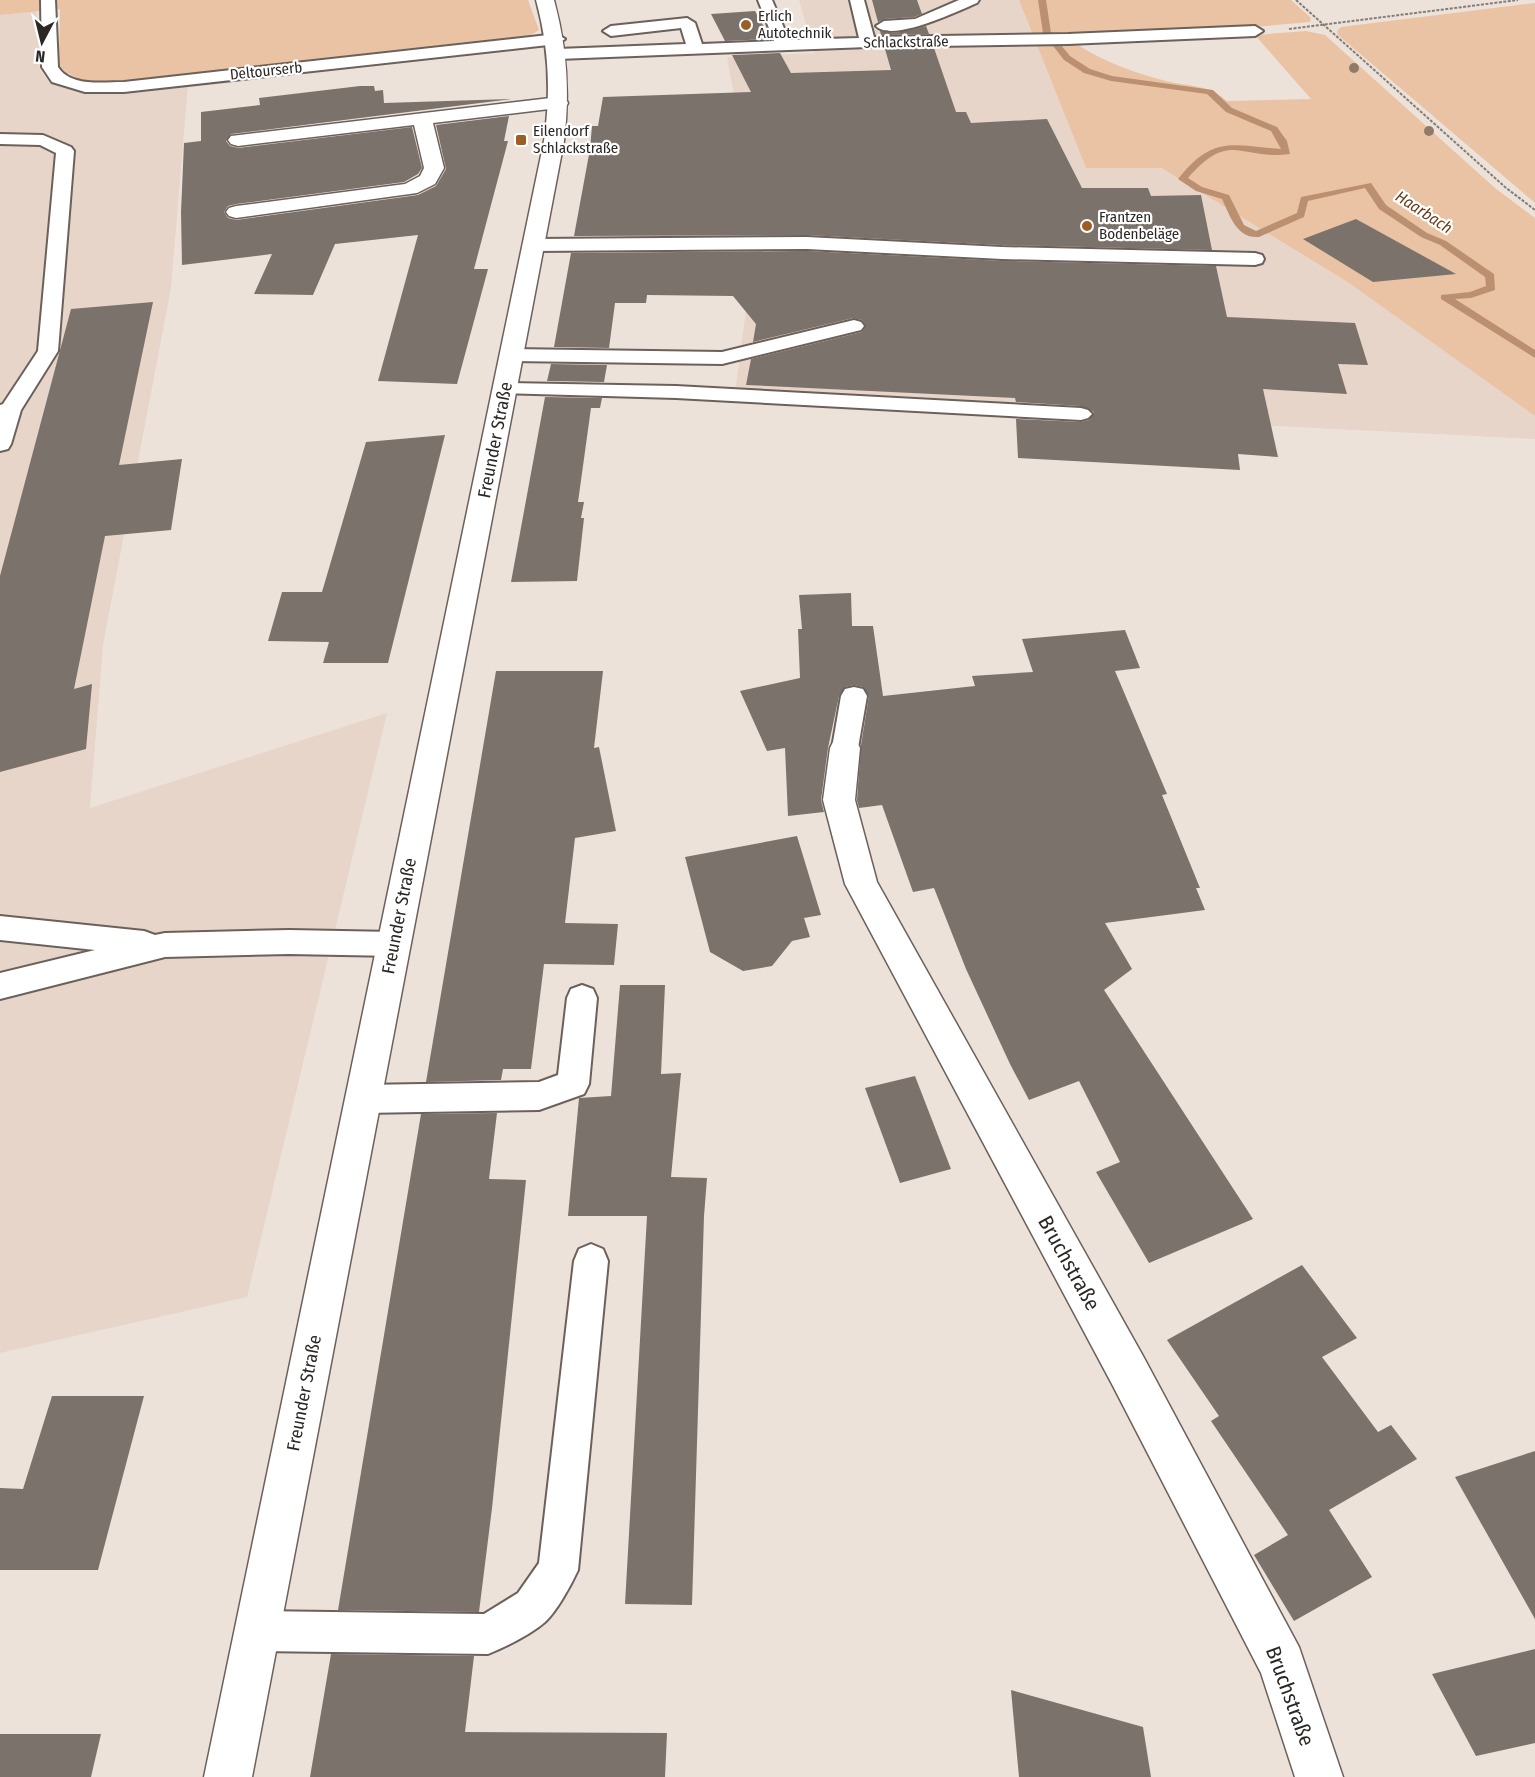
<svg xmlns="http://www.w3.org/2000/svg" width="1535" height="1777" viewBox="0 0 1535 1777" font-family="'Fira Sans Condensed',sans-serif">
	<style>
		.built { fill: #e7d5c9 }
		.green { fill: #eac3a5 }
		.lines { fill: none; stroke-linecap: round; stroke-linejoin: round }
		.stream { fill: #bb9070; fill-rule: evenodd }
		.building { fill: #7b726b }
		.service-casing { stroke: #6b615a; stroke-width: 4 }
		.minor-casing { stroke: #6b615a; stroke-width: 3 }
		.secondary-casing { stroke: #6b615a; stroke-width: 3 }
		.path { stroke: #837c77; stroke-width: 2; stroke-dasharray: 3 1.5; stroke-linecap: butt }
		.service { fill: #fff; fill-rule: evenodd }
		.minor { fill: #fff; fill-rule: evenodd }
		.secondary { fill: #fff; fill-rule: evenodd }
		.tree { fill: #907a68 }
		.poi-dot { fill: #9d5e26; stroke: #fff; stroke-width: 2 }
		.labels { text-anchor: middle; dominant-baseline: central; stroke-width: 4.5; stroke-linejoin: round; paint-order: stroke }
		.far-poi-label { font-size: 15px; fill: #2b2724; stroke: #fff; text-anchor: start }
		.far-street-label { font-size: 15px; fill: #2b2724; stroke: #fff }
		.far-water-label { font-size: 16px; font-style: italic; fill: #673c16; stroke: #fff }
		.street-label { font-size: 18px; fill: #2b2724; stroke: #fff }
		.near-street-label { font-size: 21px; fill: #2b2724; stroke: #fff }
	</style>
	<rect width="100%" height="100%" fill="#ede2da"/>
	<g class="built">
		<path d="M799 0H1019L1086 168H1160L1349 283 1535 416V439L734 399 754 251H832L821 140H742L727 57 814 53Z"/>
		<path d="M37 11 40 70 50 83 82 91 188 84 171 288 103 645 90 808 387 713 247 1297 0 1353V15Z"/>
	</g>
	<g class="green">
		<path d="M0 0H528L539 30 533 34 518 38 125 82C102 82 74 84 59 65L60 9 0 15Z"/>
		<path d="M1019 0H1291L1311 18 1310 22 1075 43C1104 62 1132 72 1166 81 1191 87 1207 84 1227 101L1311 99 1255 35 1306 31 1325 35 1495 188 1535 218V416L1349 283 1161 168H1086Z"/>
		<path d="M1535 3V203L1338 35 1337 31 1341 27Z"/>
	</g>
	<g class="lines">
		<path class="stream" d="M1038 0H1046L1051 33 1070 56 1090 69 1112 76 1213 90 1232 108 1277 127 1287 141 1290 154C1240 161 1231 129 1188 178L1202 187 1229 195 1244 225 1256 231 1297 213 1301 197 1371 183 1386 205 1427 233 1446 241 1494 274 1495 290 1471 298 1455 299 1535 350V358L1441 299V295L1470 292 1486 286 1485 277 1440 245 1421 237 1379 209 1365 188 1308 201 1304 217 1259 237C1237 239 1230 216 1222 199L1196 191 1178 179C1213 135 1231 145 1281 149L1271 131 1226 112 1207 94 1111 81 1084 73 1064 60 1043 33Z"/>
	</g>
	<g class="building">
		<path d="M872 0H917L922 14 914 17 884 19 878 22Z"/>
		<path d="M755 11 771 39 725 41 711 14Z"/>
		<path d="M926 26 929 34 881 35 880 31 896 33Z"/>
		<path d="M934 48 956 112H966L971 123 1047 119 1082 188H1148L1151 196 1201 195 1212 250 1002 245 807 235 574 236 590 149 592 126H598L603 97 751 92 732 55 780 53 791 73 891 70 885 49Z"/>
		<path d="M360 86H374L375 91 383 90 384 103 512 99 231 134 226 141 230 146 238 148 412 127 422 168 418 174 404 182 236 204 228 206 224 212 228 218 236 220 418 195 436 186 446 169 436 125 509 116 504 141H508L474 269H488L457 384 378 381 418 235 335 244 313 295 254 294 272 254 182 265 181 212 184 143 201 141V112L260 105 259 98Z"/>
		<path d="M1356 219 1456 274 1373 282 1303 239Z"/>
		<path d="M807 251 1002 261 1216 266 1227 317 1355 323 1368 365 1338 364 1347 394 1263 389 1278 457 1238 454 1240 470 1018 458 1016 419 1081 422 1089 420 1094 412 1081 406 1016 402 1015 398 746 385 751 359 862 332 866 326 862 320 853 318 753 342 756 324 733 296 647 295 646 303H615L609 348 554 347 571 253Z"/>
		<path d="M153 302 119 465 182 459 171 530 105 536 74 689 92 684 86 749 0 772V576L71 309Z"/>
		<path d="M551 364 607 365 604 382 547 381Z"/>
		<path d="M545 397 602 398 600 408H591L578 502H584L581 518H584L577 581 511 582Z"/>
		<path d="M445 435 388 663H323L329 642 268 641 282 592H322L366 442Z"/>
		<path d="M851 593 852 626H873L883 696 975 686 972 676 1033 672 1022 639 1125 630 1140 668 1115 671 1167 794 1162 795 1200 888H1196L1205 910 1105 923 1132 969 1104 990 1253 1219 1149 1263 1096 1172 1120 1162 1079 1081 1029 1100 1010 1064 966 969 934 888 913 892 882 805 859 808 857 800 861 745 869 696 863 687 854 685 845 687 839 696 828 748 821 800 824 812 788 816 785 748 767 751 740 691 800 678 798 629H802L799 595Z"/>
		<path d="M496 671H603L594 748 599 747 616 831 575 838 565 923 618 924 614 965 544 964 531 1069H503L501 1080 426 1082Z"/>
		<path d="M797 836 821 915 804 918 810 937 792 941 772 966 743 971 710 952 685 857Z"/>
		<path d="M620 985H665L661 1074 681 1073 671 1177 707 1178 704 1216 692 1605 625 1604 647 1216H568L579 1098 611 1096Z"/>
		<path d="M915 1076 951 1169 900 1183 865 1088Z"/>
		<path d="M497 1113 489 1179 526 1180 492 1508 479 1612 338 1610 421 1114Z"/>
		<path d="M1302 1265 1357 1338 1322 1357 1378 1432 1391 1425 1417 1459 1329 1510 1372 1577 1294 1621 1254 1555 1288 1535 1211 1421 1219 1416 1167 1340Z"/>
		<path d="M52 1396H144L98 1570H0V1488L23 1489Z"/>
		<path d="M1535 1451V1619L1455 1477Z"/>
		<path d="M1535 1649V1743L1476 1756 1432 1674Z"/>
		<path d="M331 1654 474 1656 465 1732 667 1733 665 1777H310Z"/>
		<path d="M1011 1690 1143 1727 1151 1777H1019Z"/>
		<path d="M0 1734H101L91 1777H0Z"/>
	</g>
	<g class="lines">
		<g class="service-casing">
			<g id="service">
				<path d="M41 0H55L58 67C71 87 102 82 124 82L557 34 565 39 557 44 124 92H85L52 82 42 67Z"/>
				<path d="M758 0H772L789 40 859 38 850 0H864L874 37 1068 34 1255 26 1263 31 1255 36 1068 44 868 47 558 59 550 54 558 49 686 44 681 28 611 36 603 31 611 26 687 18 695 23 702 44 774 41Z"/>
				<path d="M959 0H979L977 3C958 11 892 43 876 26L884 21 915 19Z"/>
				<path d="M0 134 43 135 71 147 74 151 58 351 21 410 11 444 8 449 0 451V405L3 404 38 351 56 153 40 145 0 144Z"/>
				<path d="M807 237 1002 247 1255 253 1262 255 1264 259 1262 263 1255 265 1002 259 807 249 534 251 527 249 525 245 527 241 534 239Z"/>
				<path d="M854 320 861 322 864 326 861 330 722 364 511 361 504 359 501 355 504 351 511 349 722 352Z"/>
				<path d="M506 383 676 386 1081 408 1088 410 1092 414 1088 418 1081 420 676 398 499 393 496 389 499 385Z"/>
				<path d="M854 687 863 689 867 696 858 748 854 755 845 758 836 755 832 748 841 696 845 689Z"/>
				<path d="M0 916 144 931 155 935 165 933 289 930 394 932 404 935 409 944 404 953 394 956 289 954 165 957 0 999V973L95 950 0 940Z"/>
				<path d="M582 985 593 989 597 998 589 1084 584 1094 539 1110 363 1113 352 1109 347 1099 352 1089 363 1085 539 1082 558 1075 567 998 571 989Z"/>
				<path d="M591 1244 603 1249 608 1261 578 1570C571 1585 557 1611 545 1622 530 1635 507 1646 488 1654L256 1651 242 1645 236 1631 242 1617 256 1611 484 1614 518 1593 539 1563 574 1261 579 1249Z"/>
			</g>
		</g>
		<g class="minor-casing">
			<g id="minor">
				<path d="M559 97 566 99 568 103 566 107 433 123 444 168 435 184 417 193 236 218 229 216 226 212 229 208 236 206 405 184 420 176 424 168 414 125 238 146 231 144 228 140 231 136Z"/>
				<path d="M845 737 856 740 860 748 855 800 877 882 1143 1356 1299 1647 1343 1777H1295L1261 1673 1113 1386 845 884 823 800 830 748 834 740Z"/>
			</g>
		</g>
		<g class="secondary-casing">
			<path id="secondary" d="M536 0H554C567 48 570 92 564 141L252 1777H204L544 141C551 92 549 48 536 0Z"/>
		</g>
		<g class="path">
			<path d="M1296 0 1505 187 1535 210"/>
			<path d="M1289 29 1518 0"/>
		</g>
		<use href="#service" class="service"/>
		<use href="#minor" class="minor"/>
		<use href="#secondary" class="secondary"/>
	</g>
	<g class="tree">
		<circle cx="1354" cy="68" r="5"/>
		<circle cx="1429" cy="131" r="5"/>
	</g>
	<g class="poi-dot">
		<circle cx="746" cy="25" r="6"/>
		<rect x="515" y="134" width="12" height="12" rx="3"/>
		<circle cx="1087" cy="226" r="6"/>
	</g>
	<g class="labels">
		<g class="far-poi-label">
			<text x="758" y="16">Erlich<tspan x="758" dy="17">Autotechnik</tspan></text>
			<text x="533" y="131">Eilendorf<tspan x="533" dy="17">Schlackstraße</tspan></text>
			<text x="1099" y="217">Frantzen<tspan x="1099" dy="17">Bodenbeläge</tspan></text>
		</g>
		<g class="far-street-label">
			<text transform="translate(906 42) rotate(-1)">Schlackstraße</text>
			<text transform="translate(266 71) rotate(-6)">Deltourserb</text>
		</g>
		<g class="far-water-label">
			<text transform="translate(1424 212) rotate(33)">Haarbach</text>
		</g>
		<g class="street-label">
			<text transform="translate(495 440) rotate(-79)">Freunder Straße</text>
			<text transform="translate(399 916) rotate(-79)">Freunder Straße</text>
			<text transform="translate(304 1393) rotate(-79)">Freunder Straße</text>
		</g>
		<g class="near-street-label">
			<text transform="translate(1069 1263) rotate(61)">Bruchstraße</text>
			<text transform="translate(1290 1696) rotate(70)">Bruchstraße</text>
		</g>
	</g>
	<g transform="translate(42 42) rotate(187)" stroke="#ffffff" stroke-width="4.5" paint-order="stroke">
	<path d="M0-4.5L10 22L0 15L-10 22Z" fill="#2b2724"/>
	<text y="-9" font-size="16" font-weight="bold" text-anchor="middle" fill="#2b2724">N</text>
	</g>
</svg>
